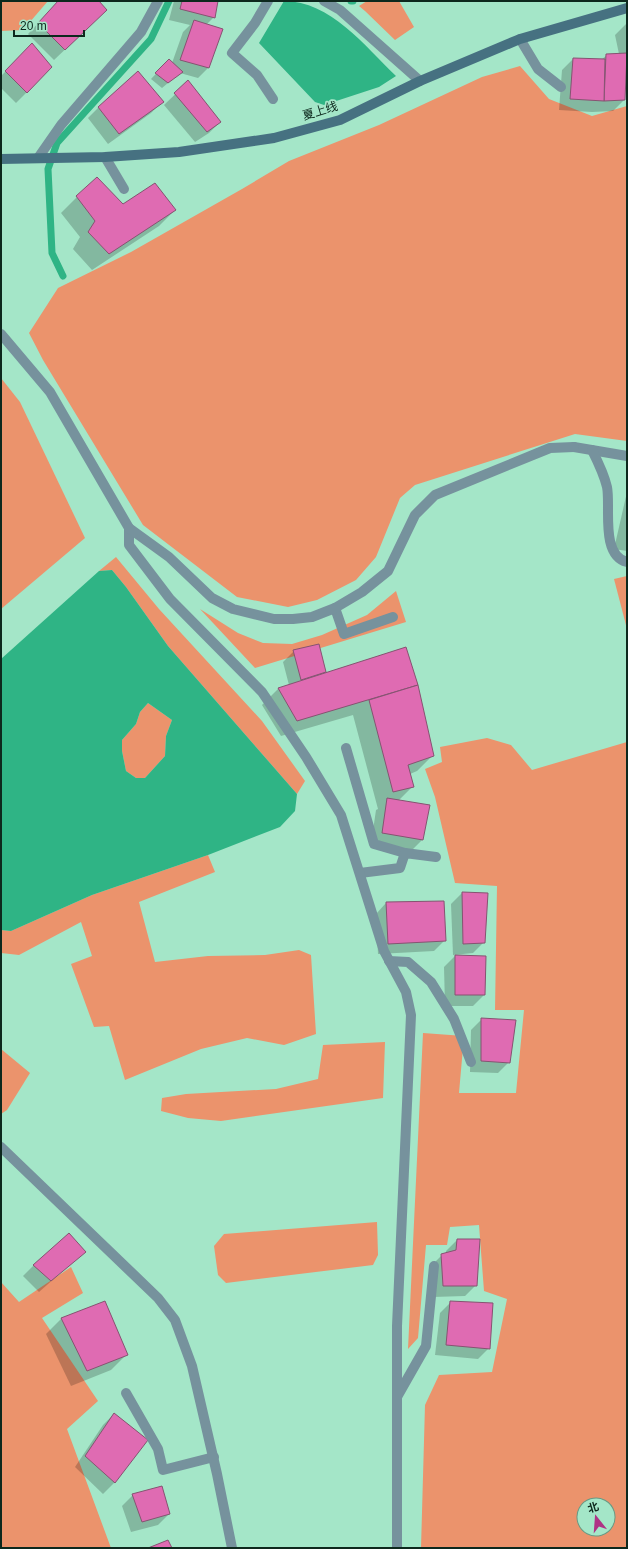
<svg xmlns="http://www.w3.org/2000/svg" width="628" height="1549" viewBox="0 0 628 1549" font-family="Arial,'Noto Sans SC',sans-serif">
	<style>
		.green { fill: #eb936c; fill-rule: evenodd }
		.water { fill: #2fb485; fill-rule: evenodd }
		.shadow { fill: #0003 }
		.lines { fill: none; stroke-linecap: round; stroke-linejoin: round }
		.stream { stroke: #2fb485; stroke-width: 7 }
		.building { fill: #df6bb2; stroke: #865371 }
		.lane { stroke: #76929d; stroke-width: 10 }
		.street { stroke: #76929d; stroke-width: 10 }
		.secondary { stroke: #467181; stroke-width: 10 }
		.labels { text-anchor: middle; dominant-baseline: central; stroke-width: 3.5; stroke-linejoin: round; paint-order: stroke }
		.street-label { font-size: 12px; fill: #0d281d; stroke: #a4e6c8 }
	</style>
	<rect width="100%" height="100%" fill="#a4e6c8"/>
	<g class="green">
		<path d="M1 1H48L23 30 1 31Z"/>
		<path d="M367 1H399L414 27 395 40 365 11 359 6Z"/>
		<path d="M520 66 549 99 592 116 627 106V441L575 434 415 485 400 498 376 557 356 580 317 600 288 607 237 597 143 525 43 360 29 333 58 288 131 252 242 189 289 161 379 125 482 77Z"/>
		<path d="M1 378 20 402 85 538 1 609Z"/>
		<path d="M116 557 159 609 262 721 305 781 297 794 168 646 126 587 112 570 99 571Z"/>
		<path d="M627 576V629L614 579Z"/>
		<path d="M396 591 406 622 255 668 200 609 238 633 263 643 292 644 322 635 367 615Z"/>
		<path d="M148 703 172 720 166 736 165 756 145 778H136L126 771 122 751V740L136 724 140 712Z"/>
		<path d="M487 738 511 745 532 770 627 742V1548H421L425 1405 439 1375 492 1372 507 1299 484 1291 479 1225 450 1227 447 1245H426L418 1338 408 1349 423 1033 464 1036 459 1093H516L524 1010H495L497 886 455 883 435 797 425 769 442 762 440 747ZM584 1505H608V1529H584Z"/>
		<path d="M208 855 215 872 139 902 155 962 208 956 265 955 299 950 311 955 316 1034 284 1045 247 1038 201 1049 125 1080 109 1026 94 1027 71 964 92 956 81 922 19 955 1 953V930L11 931 92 895Z"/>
		<path d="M385 1042 383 1098 221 1121 188 1118 161 1111 162 1098 186 1094 276 1089 318 1079 323 1045Z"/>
		<path d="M1 1049 30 1073 7 1110 1 1114Z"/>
		<path d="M377 1222 378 1255 373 1265 226 1283 218 1275 214 1246 224 1234Z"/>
		<path d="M71 1267 83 1293 42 1318 98 1401 67 1429 111 1548H1V1282L19 1302Z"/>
	</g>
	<g class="water">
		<path d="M284 1C330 1 365 46 396 76L379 87 324 105 315 102 259 43Z"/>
		<path d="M112 570 126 587 168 646 297 794 295 811 280 827 208 855 92 895 11 931 1 930V659L99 571ZM148 703 172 720 166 736 165 756 145 778H136L126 771 122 751V740L136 724 140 712Z"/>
	</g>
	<g class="shadow">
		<path d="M59 1H97L95 21 54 60 28 34Z"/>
		<path d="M174 1H217L214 17 206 25 209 67 198 78 180 73 162 88 151 79 169 60 172 63 183 32 190 25 169 20Z"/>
		<path d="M627 23V71H625L624 100 613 111 592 112 559 110 562 70 573 59 601 60 607 55 619 54 615 35Z"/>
		<path d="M32 45 27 92 16 103 1 88V76Z"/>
		<path d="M188 82 220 122 209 133 195 142 164 105Z"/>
		<path d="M162 102 151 113 108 144 88 118 99 107Z"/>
		<path d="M77 197 123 206 175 210 159 226 92 270 73 249 80 237 61 213Z"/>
		<path d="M627 492V551L614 549Z"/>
		<path d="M294 651 325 672 323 675 417 685 433 755 417 771 410 774 413 786 398 801 429 806 422 840 411 851 371 844 376 810 378 809 353 715 281 736 262 705 278 689 289 685 283 662Z"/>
		<path d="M462 893 484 942 473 953 453 955 451 904Z"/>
		<path d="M386 903 445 940 434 951 378 954 376 914Z"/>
		<path d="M455 956 484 995 473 1006H445L444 967Z"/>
		<path d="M482 1019 509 1062 498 1073 470 1072 471 1030Z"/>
		<path d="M457 1240 476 1285 465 1296 433 1297 431 1266 442 1255 446 1254V1251Z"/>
		<path d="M73 1262 39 1292 23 1276 34 1265Z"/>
		<path d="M451 1302 489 1348 478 1359 435 1355 440 1313Z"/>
		<path d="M62 1318 127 1354 111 1370 71 1386 46 1334Z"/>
		<path d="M114 1414 146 1440 114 1483 103 1494 75 1467 103 1425Z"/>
		<path d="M133 1495 169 1514 158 1525 131 1532 122 1506Z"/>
	</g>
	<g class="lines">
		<g class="stream">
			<path d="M351 1H353"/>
			<path d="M63 276 52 253 48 169 57 143 151 39 169 1"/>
		</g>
	</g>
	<g class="building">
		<path d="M58 1H99L107 10 65 50 38 23Z"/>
		<path d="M182 1H218L215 18 180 9Z"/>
		<path d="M194 20 223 29 209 68 180 60Z"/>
		<path d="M32 43 52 67 27 93 5 71Z"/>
		<path d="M627 53 625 100 604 101 606 54Z"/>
		<path d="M573 58 605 59 604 101 570 99Z"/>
		<path d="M169 59 183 72 168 83 155 73Z"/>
		<path d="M138 71 164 102 119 134 98 107Z"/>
		<path d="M188 80 221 122 207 132 174 93Z"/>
		<path d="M97 177 123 204 155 183 176 210 109 254 88 232 95 221 76 196Z"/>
		<path d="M319 644 326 672 301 680 293 650Z"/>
		<path d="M406 647 418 685 297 721 278 688Z"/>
		<path d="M418 685 434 756 408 765 414 787 393 792 369 700Z"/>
		<path d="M387 798 430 805 423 840 382 833Z"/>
		<path d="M462 892 488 893 485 943 463 944Z"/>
		<path d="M444 901 446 941 388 944 386 902Z"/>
		<path d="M455 955 486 956 485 995H455Z"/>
		<path d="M481 1018 516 1020 510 1063 481 1061Z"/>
		<path d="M69 1233 86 1252 51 1281 33 1265Z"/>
		<path d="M457 1239H480L477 1286H443L441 1254 456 1250Z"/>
		<path d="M105 1301 128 1355 87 1371 61 1318Z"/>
		<path d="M450 1301 493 1303 490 1349 446 1345Z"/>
		<path d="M114 1413 148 1440 115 1483 85 1456Z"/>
		<path d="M162 1486 170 1514 142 1522 132 1494Z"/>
		<path d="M168 1540 172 1548H148Z"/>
	</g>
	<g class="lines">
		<g class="lane">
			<path d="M268 1 255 23 232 53 257 75 273 99"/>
			<path d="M520 39 538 69 561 87"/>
			<path d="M105 157 124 189"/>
			<path d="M574 447 627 456"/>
			<path d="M592 450C598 462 604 474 607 487 611 506 600 555 627 562"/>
			<path d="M335 608 344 634 393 617"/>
			<path d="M346 748 374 844 405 853"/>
			<path d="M360 873 400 868 405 853 436 857"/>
			<path d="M389 961 408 962 431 982 454 1019 471 1062"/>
			<path d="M126 1393 158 1449 163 1470 214 1457"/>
			<path d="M397 1397 426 1346 434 1266"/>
		</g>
		<g class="street">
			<path d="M324 1 340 10 420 81"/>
			<path d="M38 158 61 125 141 32 158 1"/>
			<path d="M1 334 50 392 129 528V545L170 599 262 692 306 757 341 815 384 951 406 992 411 1015 397 1326V1548"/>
			<path d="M129 528 169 557 212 598 233 609 274 619H293L312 617 335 608 362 592 388 571 415 515 435 495 550 448 574 447"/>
			<path d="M1 1147 158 1298 175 1320 192 1366 217 1474 232 1548"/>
		</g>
		<path class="secondary" d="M1 159 105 157 179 152 274 138 340 120 420 81 520 39 627 8"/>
	</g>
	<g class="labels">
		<g class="street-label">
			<text transform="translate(320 111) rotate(-17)">夏上线</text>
		</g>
	</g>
	<rect width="628" height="1549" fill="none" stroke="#0d281d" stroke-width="4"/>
	<g transform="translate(596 1517) rotate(343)"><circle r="19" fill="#a4e6c8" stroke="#689a84"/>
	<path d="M0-3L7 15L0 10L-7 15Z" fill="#af3385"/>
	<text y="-6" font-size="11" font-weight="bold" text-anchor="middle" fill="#0d281d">北</text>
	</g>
	<path d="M14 30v6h70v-6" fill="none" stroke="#0d281d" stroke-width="2"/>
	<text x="20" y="30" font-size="12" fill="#0d281d" stroke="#a4e6c8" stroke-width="3" paint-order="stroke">20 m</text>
</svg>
